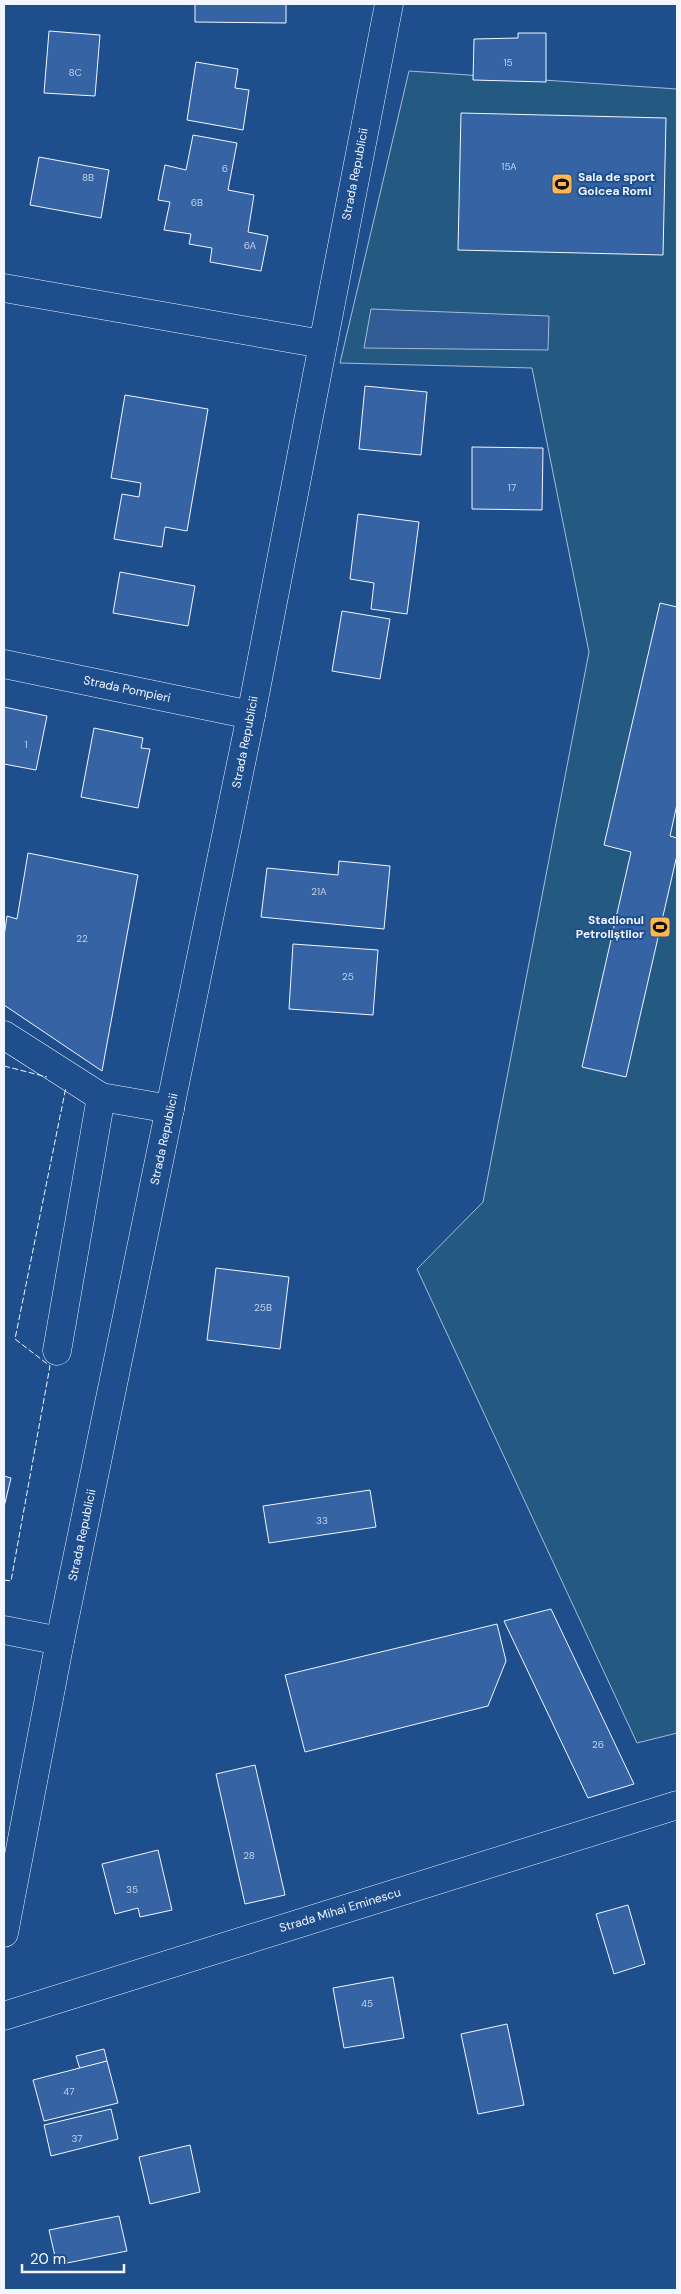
<svg xmlns="http://www.w3.org/2000/svg" width="681" height="2294" viewBox="0 0 681 2294" font-family="'DM Sans',sans-serif">
	<style>
		.green { fill: #245a82; stroke: #a8bbd7 }
		.parking { fill: #305b95; stroke: #a8bbd7 }
		.building { fill: #3563a3; stroke: #f2f6ff }
		.lines { fill: none; stroke-linecap: round; stroke-linejoin: round }
		.minor-casing { stroke: #f2f6ff; stroke-width: 29 }
		.major-casing { stroke: #f2f6ff; stroke-width: 29 }
		.minor { stroke: #1f4e8c; stroke-width: 28 }
		.major { stroke: #1f4e8c; stroke-width: 28 }
		.fence { stroke: #f2f6ff; stroke-width: 1; stroke-dasharray: 6 2.5; stroke-linecap: butt }
		.labels { text-anchor: middle; dominant-baseline: central; stroke-width: 4; stroke-linejoin: round; paint-order: stroke }
		.number-label { font-size: 10px; fill: #c3d1e8 }
		.street-label { font-size: 12px; fill: #f2f6ff; stroke: #1f4e8c }
		.poi-label { font-size: 12px; font-weight: bold; fill: #f2f6ff; stroke: #1f4e8c; text-anchor: start }
	</style>
	<rect width="100%" height="100%" fill="#1f4e8c"/>
	<path class="green" d="M409 71 677 89V1733L637 1743 417 1269 483 1202 589 652 532 368 340 363Z"/>
	<path class="parking" d="M371 309 549 316 548 350 364 348Z"/>
	<g class="building">
		<path d="M195 4H286V23L195 22Z"/>
		<path d="M49 31 100 35 95 96 44 93Z"/>
		<path d="M518 33H546V82L473 80 474 39 518 38Z"/>
		<path d="M196 62 238 69 235 88 249 90 243 130 187 120Z"/>
		<path d="M461 113 666 118 663 255 458 250Z"/>
		<path d="M193 135 237 143 228 190 254 195 248 232 268 236 261 271 210 262 212 248 189 244 191 234 164 230 170 202 158 200 165 165 186 170Z"/>
		<path d="M39 157 109 170 101 218 30 205Z"/>
		<path d="M365 386 427 392 421 455 359 449Z"/>
		<path d="M125 395 208 409 187 531 165 527 162 547 114 539 122 494 139 497 141 483 111 478Z"/>
		<path d="M472 447 543 448 542 510 472 509Z"/>
		<path d="M358 514 419 522 407 614 371 609 374 583 350 579Z"/>
		<path d="M120 572 195 586 188 626 113 613Z"/>
		<path d="M660 603 677 607V804L670 836 677 838V855L626 1077 582 1067 631 852 604 845Z"/>
		<path d="M342 611 390 619 380 679 332 671Z"/>
		<path d="M4 707 47 716 36 770 4 764Z"/>
		<path d="M94 728 143 738 141 748 150 749 138 808 81 797Z"/>
		<path d="M28 853 138 875 102 1071 4 1005V936L7 916 17 919Z"/>
		<path d="M339 861 390 866 384 929 261 917 267 868 338 875Z"/>
		<path d="M293 944 378 950 373 1015 289 1009Z"/>
		<path d="M216 1268 289 1277 280 1349 207 1340Z"/>
		<path d="M4 1476 11 1478 4 1507Z"/>
		<path d="M370 1490 376 1527 269 1543 263 1506Z"/>
		<path d="M551 1609 634 1784 588 1798 504 1621Z"/>
		<path d="M497 1624 506 1661 488 1706 305 1752 285 1675Z"/>
		<path d="M255 1765 285 1895 245 1904 216 1774Z"/>
		<path d="M158 1850 172 1910 140 1917 138 1908 115 1914 102 1864Z"/>
		<path d="M628 1905 645 1964 614 1974 596 1914Z"/>
		<path d="M393 1977 404 2038 344 2048 333 1988Z"/>
		<path d="M507 2024 524 2105 478 2114 461 2034Z"/>
		<path d="M104 2049 107 2061 80 2069 76 2056Z"/>
		<path d="M107 2061 118 2103 44 2121 33 2080Z"/>
		<path d="M111 2109 118 2139 51 2156 44 2125Z"/>
		<path d="M190 2145 200 2192 150 2204 139 2157Z"/>
		<path d="M119 2216 127 2251 57 2265 49 2230Z"/>
	</g>
	<g class="lines">
		<g class="minor-casing">
			<g id="minor">
				<path d="M4 288 322 344"/>
				<path d="M4 664 251 715"/>
				<path d="M4 1035 101 1097"/>
				<path d="M57 1351 101 1097 170 1109"/>
				<path d="M4 1630 60 1641"/>
			</g>
		</g>
		<g class="major-casing">
			<g id="major">
				<path d="M4 1933 60 1641 251 715 389 4"/>
				<path d="M4 2016 677 1805"/>
			</g>
		</g>
		<use href="#minor" class="minor"/>
		<use href="#major" class="major"/>
		<g class="fence">
			<path d="M4 1066 47 1077"/>
			<path d="M4 1580 11 1581 50 1366 15 1339 66 1087"/>
		</g>
	</g>
	<defs>
		<g id="stadium-square" transform="scale(1.125)"><rect x="-9" y="-9" width="18" height="18" rx="4" fill="#ffb74d" stroke="#1f4e8c"/><path d="M0-5a6.5 5 0 1 0 0 10a6.5 5 0 1 0 0-10ZM-3.5-1.8h7v3.6h-7Z" fill="#111"/></g>
	</defs>
	<g fill-rule="evenodd">
		<use href="#stadium-square" x="562" y="184"/>
		<use href="#stadium-square" x="660" y="927"/>
	</g>
	<g class="labels">
		<g class="number-label">
			<text x="508" y="62">15</text>
			<text x="75" y="72">8C</text>
			<text x="509" y="166">15A</text>
			<text x="225" y="168">6</text>
			<text x="88" y="177">8B</text>
			<text x="197" y="202">6B</text>
			<text x="250" y="245">6A</text>
			<text x="512" y="487">17</text>
			<text x="26" y="744">1</text>
			<text x="319" y="891">21A</text>
			<text x="82" y="938">22</text>
			<text x="348" y="976">25</text>
			<text x="263" y="1307">25B</text>
			<text x="322" y="1520">33</text>
			<text x="598" y="1744">26</text>
			<text x="249" y="1855">28</text>
			<text x="132" y="1889">35</text>
			<text x="367" y="2003">45</text>
			<text x="69" y="2091">47</text>
			<text x="77" y="2138">37</text>
		</g>
		<g class="street-label">
			<text transform="translate(355 174) rotate(-79)">Strada Republicii</text>
			<text transform="translate(127 689) rotate(12)">Strada Pompieri</text>
			<text transform="translate(245 742) rotate(-79)">Strada Republicii</text>
			<text transform="translate(164 1139) rotate(-78)">Strada Republicii</text>
			<text transform="translate(82 1535) rotate(-78)">Strada Republicii</text>
			<text transform="translate(340 1910) rotate(-17)">Strada Mihai Eminescu</text>
		</g>
		<g class="poi-label">
			<text x="578" y="177">Sala de sport<tspan x="578" dy="14">Goicea Romi</tspan></text>
			<text x="644" y="920" text-anchor="end">Stadionul<tspan x="644" dy="14">Petroliștilor</tspan></text>
		</g>
	</g>
	<rect width="681" height="2294" fill="none" stroke="#f2f6ff" stroke-width="10"/>
	<path d="M22 2264v8h102v-8" fill="none" stroke="#f2f6ff" stroke-width="2.5"/>
	<text x="30" y="2264" font-size="15" fill="#f2f6ff" stroke="#1f4e8c" stroke-width="4" paint-order="stroke">20 m</text>
</svg>
